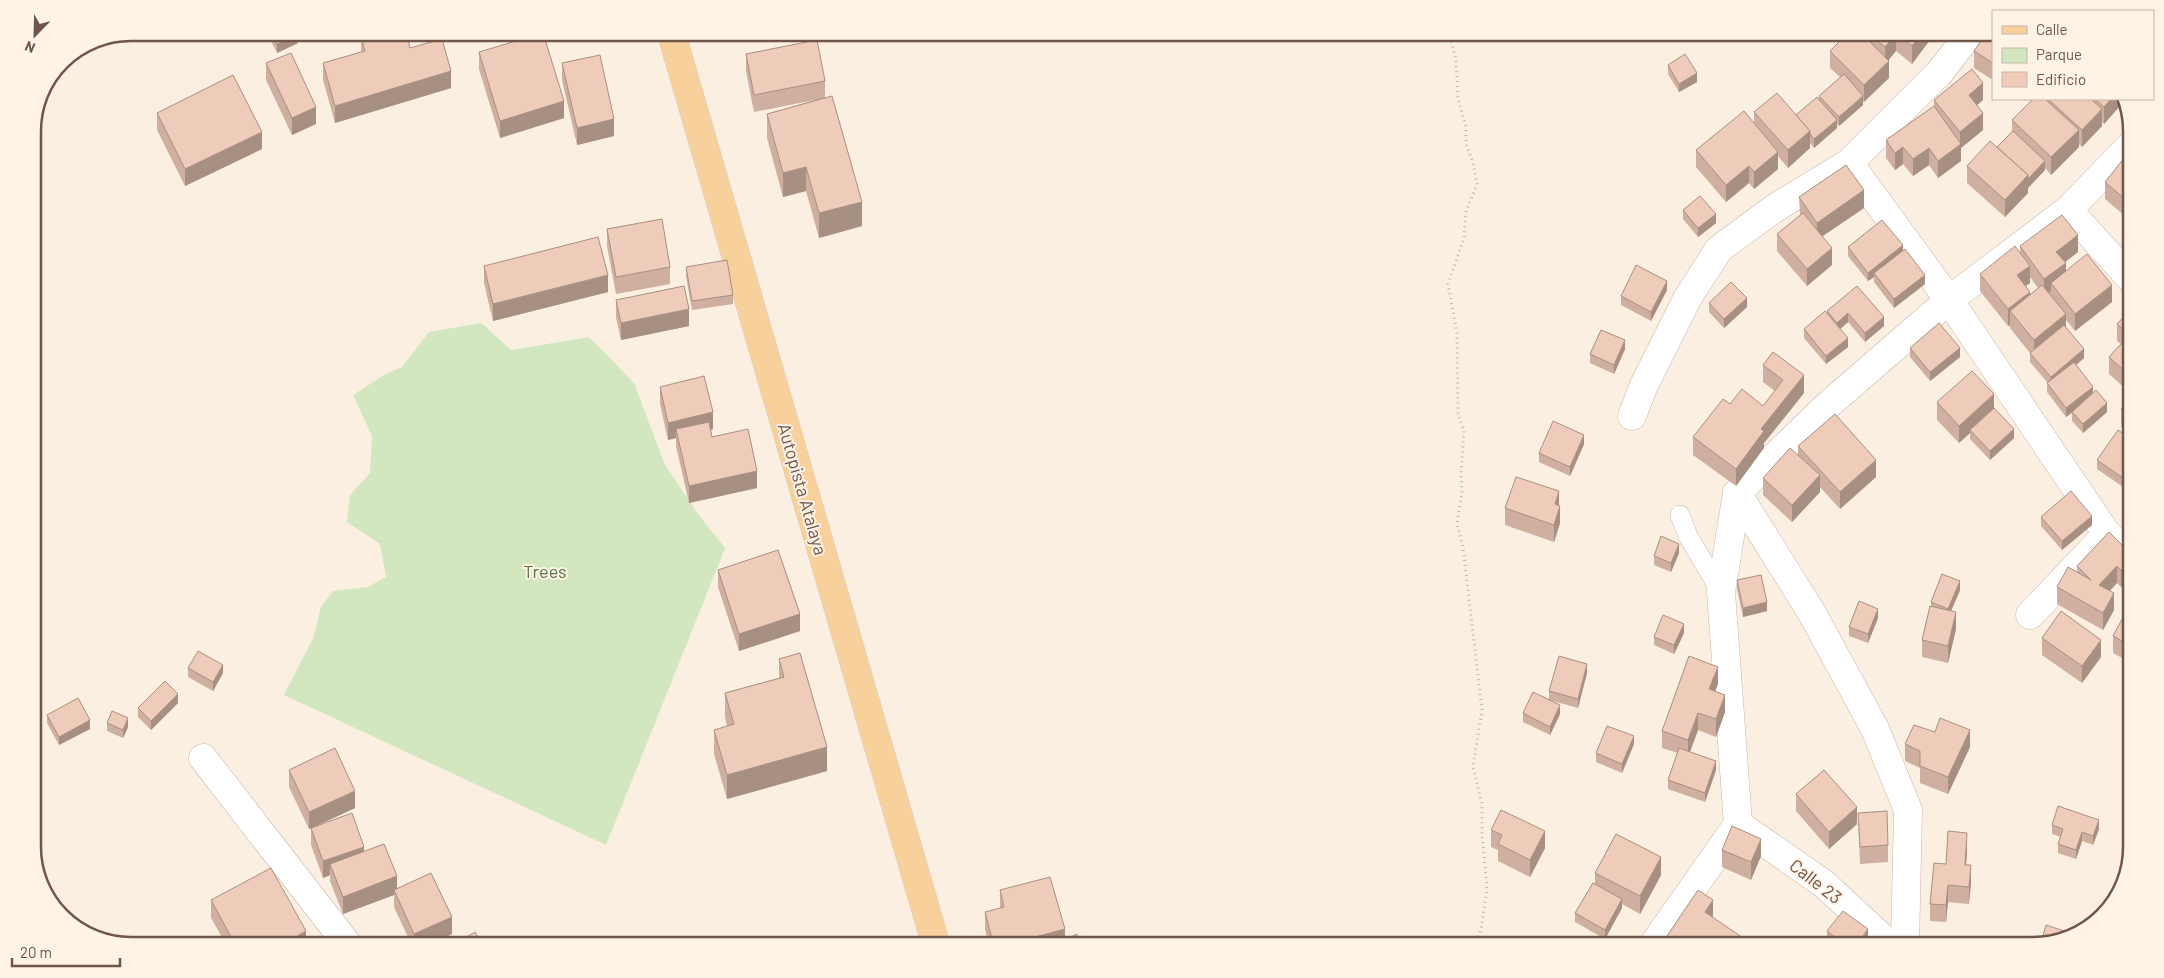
<svg xmlns="http://www.w3.org/2000/svg" width="2164" height="978" viewBox="0 0 2164 978" font-family="Barlow,sans-serif">
	<style>
		.green { fill: #d2e7c0 }
		.lines { fill: none; stroke-linecap: round; stroke-linejoin: round }
		.service-casing { stroke: #cab6a8; stroke-width: 20 }
		.minor-casing { stroke: #cab6a8; stroke-width: 29 }
		.primary-casing { stroke: #d7cfcc; stroke-width: 29 }
		.path { stroke: #d3af9d; stroke-width: 3; stroke-dasharray: 1 4; stroke-linecap: butt }
		.service { stroke: #fff; stroke-width: 19 }
		.minor { stroke: #fff; stroke-width: 28 }
		.primary { stroke: #f7d09c; stroke-width: 28 }
		.wall { fill: #ceafa0; fill-rule: evenodd }
		.shaded-wall { fill: #a78f82 }
		.building { fill: #efccba; stroke: #a78f82 }
		.labels { text-anchor: middle; dominant-baseline: central; stroke-width: 4; stroke-linejoin: round; paint-order: stroke }
		.street-label { font-size: 18px; fill: #705549; stroke: #fef3e6 }
		.park-label { font-size: 18px; fill: #547642; stroke: #fef3e6 }
		.rim { fill: none; stroke: #705549; stroke-width: 2.5 }
	</style>
	<rect width="100%" height="100%" fill="#fbefe1"/>
	<path class="green" d="M481 323 511 350 589 337 634 383 665 465 701 518 725 548 606 845 284 695 314 636 321 607 333 591 368 587 386 577 380 544 347 522 350 495 370 473 372 436 353 395 384 375 402 367 429 332Z"/>
	<g class="lines">
		<g class="service-casing">
			<path id="service" d="M1680 515 1688 536 1721 592"/>
		</g>
		<g class="minor-casing">
			<g id="minor">
				<path d="M1849 163 1949 300 2107 534 2131 558"/>
				<path d="M2068 210 2131 279"/>
				<path d="M1632 416 1644 385 1687 299 1719 249 1775 208 1849 163 1939 73 1971 32"/>
				<path d="M1737 493 1813 615 1875 729 1908 810 1905 945"/>
				<path d="M2030 615 2107 534"/>
				<path d="M203 758 348 945"/>
				<path d="M1738 824 1824 884 1890 945"/>
				<path d="M1653 945 1738 824 1721 592 1737 493 1828 405 1949 300 2068 210 2131 145"/>
			</g>
		</g>
		<g class="primary-casing">
			<path id="primary" d="M671 32 936 945"/>
		</g>
		<path class="path" d="M1449 32 1456 60 1458 98 1466 127V144L1473 162 1477 185 1466 211 1464 238 1448 284 1457 333 1458 415 1464 430 1461 475 1462 492 1457 524 1463 547 1482 710 1473 767 1482 804V835L1487 888 1481 930 1475 945"/>
		<use href="#service" class="service"/>
		<use href="#minor" class="minor"/>
		<use href="#primary" class="primary"/>
	</g>
	<g class="wall">
		<path d="M267 32H297L298 43 277 53Z"/>
		<path d="M1861 32H1936L1912 64 1896 51 1888 61 1889 78 1863 102V105L1839 126 1837 124V128L1814 148 1810 143V148L1788 168 1778 156V169L1754 189 1749 183 1726 202 1696 167V150L1754 123V112L1796 115 1819 99V96L1840 77 1830 68V51Z"/>
		<path d="M1993 32V80L1974 68V51Z"/>
		<path d="M361 36 410 48 451 88 335 123 323 80V63L361 52Z"/>
		<path d="M479 52 564 118 500 138 479 69Z"/>
		<path d="M746 54 825 81V98L862 226 819 238 806 191 783 197 767 138V114L815 100 754 112 746 71Z"/>
		<path d="M266 63 316 124 292 135 266 80Z"/>
		<path d="M562 63 614 136 577 145 562 80Z"/>
		<path d="M1668 65 1697 82 1679 92 1668 74Z"/>
		<path d="M2033 99H2120V106L2104 124 2102 122V126L2082 147 2079 144V147L2051 175 2045 168V170L2028 188V193L2005 217 1967 183V166L1997 147 2012 131V120Z"/>
		<path d="M1934 100H1983L1977 105 1983 130 1961 148V161L1938 178 1929 165 1913 176 1903 164 1895 170 1886 158V140L1934 106Z"/>
		<path d="M157 113 262 149 185 186 157 130Z"/>
		<path d="M2131 154V221L2105 199V182Z"/>
		<path d="M1799 197 1864 208 1822 236 1832 265 1807 286 1777 251V234L1800 215Z"/>
		<path d="M1683 210 1716 223 1698 237 1683 219Z"/>
		<path d="M607 229 670 267V284L616 294 607 246Z"/>
		<path d="M2020 246 2078 252 2065 262 2066 271 2112 302 2075 331 2066 320V327L2084 358 2076 365 2093 392 2107 412 2083 433 2072 421V413L2066 417 2047 392V382L2030 362V353L2010 328V325L2008 326 1980 291V274L2020 252ZM2030 277 2038 288 2030 294 2026 286 2030 283Z"/>
		<path d="M1848 247 1903 251 1925 284 1894 308 1874 282V277L1868 281 1848 256Z"/>
		<path d="M484 266 608 292 493 321 484 283Z"/>
		<path d="M686 267 733 295V304L692 310 686 276Z"/>
		<path d="M1857 286 1884 326 1865 342 1848 322 1840 329 1848 347 1826 364 1804 338V329L1827 313V311Z"/>
		<path d="M1667 290 1651 321 1621 305V296Z"/>
		<path d="M616 300 689 326 621 340 616 317Z"/>
		<path d="M1709 303 1747 307 1724 328 1709 312Z"/>
		<path d="M2131 309 2128 391 2109 374V357L2121 344 2117 341V324Z"/>
		<path d="M1910 348 1960 357 1930 381 1910 357Z"/>
		<path d="M1625 349 1614 374 1590 363V354Z"/>
		<path d="M1763 365 1804 393 1764 443V448L1736 486 1693 455V437L1730 404 1763 406 1775 391 1763 382Z"/>
		<path d="M660 387 713 429 711 430 712 437 757 488 689 503 676 446V438L668 440 660 404Z"/>
		<path d="M2131 396V434L2121 426V409Z"/>
		<path d="M1937 402 1994 408 2014 438 1990 460 1970 439V433L1959 443 1937 420Z"/>
		<path d="M2131 439V475L2123 487 2097 469V460Z"/>
		<path d="M1584 444 1570 476 1539 462V453Z"/>
		<path d="M1798 446 1876 477 1840 509 1820 487V492L1792 522 1763 495V478L1798 455Z"/>
		<path d="M1559 506 1560 523 1554 542 1505 525V508Z"/>
		<path d="M2041 517 2092 525 2062 550 2041 526Z"/>
		<path d="M1679 553 1671 572 1654 565V556Z"/>
		<path d="M2131 554V576L2121 587 2117 583 2110 591 2114 610 2103 630 2057 604V587L2077 572V566Z"/>
		<path d="M718 570 800 631 739 651 718 587Z"/>
		<path d="M1737 580 1767 611 1743 617 1737 589Z"/>
		<path d="M1960 590 1951 611 1956 629 1948 663 1922 657V640L1931 606V602Z"/>
		<path d="M2131 610V663L2113 653V636Z"/>
		<path d="M1878 618 1868 643 1849 636V627Z"/>
		<path d="M1684 633 1674 654 1654 645V637Z"/>
		<path d="M2042 638 2101 657 2082 683 2042 655Z"/>
		<path d="M779 659 827 771 727 799 714 754V730L727 726 725 717V693L779 678Z"/>
		<path d="M188 668 223 673 213 691 188 677Z"/>
		<path d="M1587 673 1578 708 1549 700V691Z"/>
		<path d="M1718 684 1715 692 1725 712 1716 737 1698 730 1690 752 1716 770 1705 802 1668 789V780L1678 753 1662 748V731Z"/>
		<path d="M178 703 151 730 138 717V708Z"/>
		<path d="M1523 713 1560 714 1550 735 1523 722Z"/>
		<path d="M47 715 90 729 59 745 47 723Z"/>
		<path d="M107 723 128 727 123 738 107 731Z"/>
		<path d="M1634 744 1622 773 1596 762V753Z"/>
		<path d="M1905 744 1970 747 1948 794 1920 783V768L1905 761Z"/>
		<path d="M289 770 355 808 317 826 364 852 397 888 452 934 427 946H412L394 907V895L343 914 330 881V875L323 878 311 845V828L309 829 289 787Z"/>
		<path d="M1796 794 1857 824 1829 849 1796 811Z"/>
		<path d="M1858 813 1888 845V862L1860 864Z"/>
		<path d="M2052 825 2099 829 2093 845 2082 841 2076 859 2058 853V844L2061 837 2052 834Z"/>
		<path d="M1491 830 1545 848 1530 877 1498 861V850L1491 847Z"/>
		<path d="M1722 850 1761 856 1751 880 1722 867Z"/>
		<path d="M1967 850 1966 865 1971 882 1969 904 1948 902 1946 922 1930 921V904L1946 864Z"/>
		<path d="M1595 873 1661 875 1640 914 1622 904V908L1605 939 1575 922V913L1595 884Z"/>
		<path d="M1000 890 1065 940 1078 946H989L985 929V912L1000 908Z"/>
		<path d="M211 900 306 946H227L211 918Z"/>
		<path d="M1713 917V918L1746 946H1665V939Z"/>
		<path d="M1827 931 1868 938 1863 946H1835L1827 940Z"/>
	</g>
	<g class="shaded-wall">
		<path d="M311 32H323L311 36Z"/>
		<path d="M757 32H771L757 38Z"/>
		<path d="M1923 32H1936L1912 64V46Z"/>
		<path d="M298 34V43L277 53V44Z"/>
		<path d="M1896 34V51L1885 64V47Z"/>
		<path d="M1889 61V78L1864 102V85Z"/>
		<path d="M451 71V88L335 123V106Z"/>
		<path d="M1697 73V82L1679 92V84Z"/>
		<path d="M1983 83V100L1969 112V95Z"/>
		<path d="M1863 96V105L1839 126V117Z"/>
		<path d="M2111 99H2120V106L2104 124V107Z"/>
		<path d="M564 101V118L500 138V121Z"/>
		<path d="M316 107V124L292 135V118Z"/>
		<path d="M2102 109V126L2082 147V130Z"/>
		<path d="M1983 113V130L1961 148V161L1938 178V161L1960 145V132Z"/>
		<path d="M614 119V136L577 145V128Z"/>
		<path d="M1837 120V128L1814 148V139Z"/>
		<path d="M2079 130V147L2051 175V157Z"/>
		<path d="M1810 131V148L1788 168V150Z"/>
		<path d="M262 132V149L185 186V169Z"/>
		<path d="M1903 147V164L1895 170V153Z"/>
		<path d="M1929 148V165L1913 176V159Z"/>
		<path d="M1778 152V169L1754 189V172Z"/>
		<path d="M2045 161V170L2028 188V193L2005 217V200L2028 175Z"/>
		<path d="M1749 166V183L1726 202V185Z"/>
		<path d="M806 167V191L783 197V173Z"/>
		<path d="M1864 190V208L1817 240V223Z"/>
		<path d="M862 202V226L819 238V213Z"/>
		<path d="M1716 214V223L1698 237V228Z"/>
		<path d="M2078 235V252L2056 269V252Z"/>
		<path d="M1903 245V254L1874 273V277L1868 281V273Z"/>
		<path d="M1832 248V265L1807 286V269Z"/>
		<path d="M2066 263V280L2051 283V291L2044 296V279Z"/>
		<path d="M2030 266V283L2017 292V275Z"/>
		<path d="M608 275V292L493 321V304Z"/>
		<path d="M1925 275V284L1894 308V299Z"/>
		<path d="M1667 281V290L1651 321V312Z"/>
		<path d="M2112 285V302L2075 331V314Z"/>
		<path d="M2030 292V309L2010 311V325L2008 326V309Z"/>
		<path d="M1747 298V307L1724 328V319Z"/>
		<path d="M689 309V326L621 340V323Z"/>
		<path d="M1848 313V322L1837 332V323Z"/>
		<path d="M2066 314V331L2034 357V340Z"/>
		<path d="M1884 317V326L1865 342V333Z"/>
		<path d="M1848 338V347L1826 364V356Z"/>
		<path d="M1625 340V349L1614 374V365Z"/>
		<path d="M1960 348V357L1930 381V372Z"/>
		<path d="M2084 349V358L2051 386V377Z"/>
		<path d="M2131 370V387L2128 391V374Z"/>
		<path d="M1804 375V393L1764 443V448L1736 486V469L1761 429Z"/>
		<path d="M2093 387V396L2066 417V408Z"/>
		<path d="M1994 394V411L1970 430V433L1959 443V426Z"/>
		<path d="M2107 403V412L2083 433V424Z"/>
		<path d="M713 412V429L678 438 676 429V438L668 440V423Z"/>
		<path d="M2014 429V438L1990 460V451Z"/>
		<path d="M1584 435V444L1570 476V467Z"/>
		<path d="M1876 460V477L1840 509V492Z"/>
		<path d="M2131 466V475L2123 487V478Z"/>
		<path d="M757 471V488L689 503V486Z"/>
		<path d="M1820 475V492L1792 522V505Z"/>
		<path d="M1559 491V508L1555 504Z"/>
		<path d="M1560 506V523L1554 542V525Z"/>
		<path d="M2092 516V525L2062 550V541Z"/>
		<path d="M1679 544V553L1671 572V563Z"/>
		<path d="M2131 559V576L2121 587V570Z"/>
		<path d="M2117 566V583L2099 602V585Z"/>
		<path d="M1960 581V590L1948 618V609Z"/>
		<path d="M2114 593V610L2103 630V613Z"/>
		<path d="M1767 602V611L1743 617V608Z"/>
		<path d="M1878 609V618L1868 643V634Z"/>
		<path d="M1956 612V629L1948 663V646Z"/>
		<path d="M800 614V631L739 651V634Z"/>
		<path d="M1684 624V633L1674 654V645Z"/>
		<path d="M2101 640V657L2082 683V666Z"/>
		<path d="M1587 664V673L1578 708V699Z"/>
		<path d="M223 665V673L213 691V682Z"/>
		<path d="M1718 667V684L1709 707V689Z"/>
		<path d="M178 694V703L151 730V721Z"/>
		<path d="M1725 695V712L1716 737V719Z"/>
		<path d="M1560 705V714L1550 735V727Z"/>
		<path d="M1698 713V730L1688 757V740Z"/>
		<path d="M128 718V727L123 738V730Z"/>
		<path d="M90 720V729L59 745V737Z"/>
		<path d="M1970 730V747L1948 794V777Z"/>
		<path d="M1634 736V744L1622 773V764Z"/>
		<path d="M827 747V771L727 799V775Z"/>
		<path d="M1716 761V770L1705 802V793Z"/>
		<path d="M355 791V808L309 829V812Z"/>
		<path d="M1857 807V824L1829 849V832Z"/>
		<path d="M2099 820V829L2093 845V836Z"/>
		<path d="M1545 831V848L1530 877V860Z"/>
		<path d="M2082 832V841L2076 859V850Z"/>
		<path d="M1967 833V850L1965 882V865Z"/>
		<path d="M1761 839V856L1751 880V862Z"/>
		<path d="M364 847V864H330V875L323 878V861Z"/>
		<path d="M1661 857V875L1640 914V896Z"/>
		<path d="M1971 865V882L1969 904V887Z"/>
		<path d="M397 876V893L394 890V895L343 914V897Z"/>
		<path d="M1948 885V902L1946 922V905Z"/>
		<path d="M1622 899V908L1605 939V930Z"/>
		<path d="M1713 900V917L1705 929V912Z"/>
		<path d="M452 917V934L427 946H414V934Z"/>
		<path d="M1065 929V946H1001Z"/>
		<path d="M1868 929V938L1863 946H1856Z"/>
		<path d="M306 931V946H280Z"/>
		<path d="M1746 940V946H1742Z"/>
	</g>
	<g class="building">
		<path d="M271 32H297L298 34 277 44Z"/>
		<path d="M373 32H406L410 48 442 39 451 71 335 106 323 63 365 51 361 36Z"/>
		<path d="M1849 32H1860L1889 61 1864 85 1830 51Z"/>
		<path d="M1867 32H1923L1912 46 1896 34 1885 47Z"/>
		<path d="M1987 32H1993V63L1974 51Z"/>
		<path d="M543 33 564 101 500 121 479 52Z"/>
		<path d="M817 40 825 81 754 95 746 54Z"/>
		<path d="M291 53 316 107 292 118 266 63Z"/>
		<path d="M1685 54 1697 73 1679 84 1668 65Z"/>
		<path d="M600 55 614 119 577 128 562 63Z"/>
		<path d="M1972 69 1983 83 1969 95 1983 113 1960 132 1934 100Z"/>
		<path d="M1844 74 1863 96 1839 117 1819 96Z"/>
		<path d="M233 75 262 132 185 169 157 113Z"/>
		<path d="M1777 93 1810 131 1788 150 1754 112Z"/>
		<path d="M832 96 862 202 819 213 806 167 783 173 767 114Z"/>
		<path d="M1817 97 1837 120 1814 139 1810 134V131L1796 115Z"/>
		<path d="M2033 99H2045L2079 130 2051 157 2012 120Z"/>
		<path d="M2048 99H2091L2102 109 2082 130Z"/>
		<path d="M2095 99H2111L2104 107Z"/>
		<path d="M1934 106 1961 144 1938 161 1929 148 1913 159 1903 147 1895 153 1886 140Z"/>
		<path d="M1744 111 1778 152 1754 172 1749 166 1726 185 1696 150Z"/>
		<path d="M2013 131 2045 161 2028 179V175L1997 147Z"/>
		<path d="M1990 141 2028 175 2005 200 1967 166Z"/>
		<path d="M2129 152 2131 154V204L2105 182Z"/>
		<path d="M1846 165 1864 190 1817 223 1799 197Z"/>
		<path d="M1700 196 1716 214 1698 228 1683 210Z"/>
		<path d="M1803 213 1832 248 1807 269 1777 234Z"/>
		<path d="M2062 215 2078 235 2056 252 2066 263 2044 279 2020 246Z"/>
		<path d="M662 219 670 267 616 277 607 229Z"/>
		<path d="M1882 220 1903 245 1868 273 1848 247Z"/>
		<path d="M598 237 608 275 493 304 484 266Z"/>
		<path d="M2015 246 2030 266 2017 275 2030 292 2008 309 1980 274Z"/>
		<path d="M1905 249 1925 275 1894 299 1874 273Z"/>
		<path d="M2087 254 2112 285 2075 314 2051 283Z"/>
		<path d="M727 260 733 295 692 301 686 267Z"/>
		<path d="M1636 265 1667 281 1651 312 1621 296Z"/>
		<path d="M1731 282 1747 298 1724 319 1709 303Z"/>
		<path d="M2042 285 2066 314 2034 340 2010 311Z"/>
		<path d="M684 286 689 309 621 323 616 300Z"/>
		<path d="M1857 286 1884 317 1865 333 1848 313 1837 323 1827 311Z"/>
		<path d="M2131 309V370L2128 374 2109 357 2129 335 2117 324Z"/>
		<path d="M1825 311 1848 338 1826 356 1804 329Z"/>
		<path d="M1939 323 1960 348 1930 372 1910 348Z"/>
		<path d="M2064 325 2084 349 2051 377 2030 353Z"/>
		<path d="M1601 330 1625 340 1614 365 1590 354Z"/>
		<path d="M1773 352 1804 375 1761 429 1764 431 1736 469 1693 437 1723 399 1730 404 1742 389 1763 406 1783 380 1763 365Z"/>
		<path d="M2074 362 2093 387 2066 408 2047 383Z"/>
		<path d="M1972 371 1994 394 1959 426 1937 402Z"/>
		<path d="M704 376 713 412 668 423 660 387Z"/>
		<path d="M2096 390 2107 403 2083 424 2072 412Z"/>
		<path d="M2131 396V417L2121 409Z"/>
		<path d="M1994 408 2014 429 1990 451 1970 430Z"/>
		<path d="M1835 414 1876 460 1840 492 1798 446Z"/>
		<path d="M1553 421 1584 435 1570 467 1539 453Z"/>
		<path d="M709 422 712 437 748 429 757 471 689 486 676 429Z"/>
		<path d="M2118 430 2131 439V466L2123 478 2097 460Z"/>
		<path d="M1790 448 1820 475 1792 505 1763 478Z"/>
		<path d="M1516 477 1559 491 1555 504 1560 506 1554 525 1505 508Z"/>
		<path d="M2071 491 2092 516 2062 541 2041 517Z"/>
		<path d="M2109 532 2131 554V559L2121 570 2117 566 2099 585 2114 593 2103 613 2057 587 2068 567 2091 580 2077 566Z"/>
		<path d="M1661 536 1679 544 1671 563 1654 556Z"/>
		<path d="M778 550 800 614 739 634 718 570Z"/>
		<path d="M1942 574 1960 581 1948 609 1931 602Z"/>
		<path d="M1761 575 1767 602 1743 608 1737 580Z"/>
		<path d="M1859 601 1878 609 1868 634 1849 627Z"/>
		<path d="M1930 606 1956 612 1948 646 1922 640Z"/>
		<path d="M2128 608 2131 610V646L2113 636Z"/>
		<path d="M2061 611 2101 640 2082 666 2042 638Z"/>
		<path d="M1663 615 1684 624 1674 645 1654 637Z"/>
		<path d="M198 651 223 665 213 682 188 668Z"/>
		<path d="M800 653 827 747 727 775 714 730 734 724 725 693 784 677 779 659Z"/>
		<path d="M1559 656 1587 664 1578 699 1549 691Z"/>
		<path d="M1689 656 1718 667 1709 689 1725 695 1716 719 1698 713 1688 740 1662 731Z"/>
		<path d="M165 681 178 694 151 721 138 708Z"/>
		<path d="M1533 692 1560 705 1550 727 1523 713Z"/>
		<path d="M78 698 90 720 59 737 47 715Z"/>
		<path d="M112 711 128 718 123 730 107 723Z"/>
		<path d="M1940 718 1970 730 1948 777 1920 766V751L1905 744 1914 725 1935 732Z"/>
		<path d="M1607 726 1634 736 1622 764 1596 753Z"/>
		<path d="M335 748 355 791 309 812 289 770Z"/>
		<path d="M1679 748 1716 761 1705 793 1668 780Z"/>
		<path d="M1824 770 1857 807 1829 832 1796 794Z"/>
		<path d="M2058 806 2099 820 2093 836 2082 832 2076 850 2058 844 2063 829 2052 825Z"/>
		<path d="M1501 810 1545 831 1530 860 1498 844 1502 835 1491 830Z"/>
		<path d="M1887 811 1888 845 1860 847 1858 813Z"/>
		<path d="M352 813 364 847 323 861 311 828Z"/>
		<path d="M1732 826 1761 839 1751 862 1722 850Z"/>
		<path d="M1948 831 1967 833 1965 865H1971L1969 887 1948 885 1946 905 1930 904 1934 863 1946 864Z"/>
		<path d="M1616 834 1661 857 1640 896 1595 873Z"/>
		<path d="M384 844 397 876 343 897 330 864Z"/>
		<path d="M271 868 306 931 280 946H236L211 900Z"/>
		<path d="M431 873 452 917 414 934 394 890Z"/>
		<path d="M1050 877 1065 929 1001 946H994L985 912 1004 907 1000 890Z"/>
		<path d="M42 879 57 907 54 908 53 907Z"/>
		<path d="M1593 883 1622 899 1605 930 1575 913Z"/>
		<path d="M1698 890 1713 900 1705 912 1746 940 1742 946H1675L1665 939Z"/>
		<path d="M1843 911 1868 929 1856 946H1846L1827 931Z"/>
		<path d="M2046 925 2070 933V934L2041 943Z"/>
		<path d="M475 932 483 946H452Z"/>
		<path d="M1077 934 1078 946H1058L1057 944Z"/>
	</g>
	<g class="labels">
		<g class="street-label">
			<text transform="translate(803 489) rotate(74)">Autopista Atalaya</text>
			<text transform="translate(1816 881) rotate(38)">Calle 23</text>
		</g>
		<g class="park-label">
			<text x="545" y="571">Trees</text>
		</g>
	</g>
	<path d="M0 0H2164V978H0ZM131 41H2033A90 90 0 0 1 2123 131V847A90 90 0 0 1 2033 937H131A90 90 0 0 1 41 847V131A90 90 0 0 1 131 41Z" fill="#fef3e6" fill-rule="evenodd"/>
	<path class="rim" d="M131 41H2033A90 90 0 0 1 2123 131V847A90 90 0 0 1 2033 937H131A90 90 0 0 1 41 847V131A90 90 0 0 1 131 41Z"/>
	<rect x="1992" y="10" width="162" height="90" fill="#fef3e6" stroke="#c5b4a7"/>
	<rect x="2002" y="26" width="25" height="8" fill="#f7d09c" stroke="#c5b4a7"/>
	<text x="2036" y="35" font-size="15" fill="#705549">Calle</text>
	<rect x="2002" y="48" width="25" height="15" fill="#d2e7c0" stroke="#c5b4a7"/>
	<text x="2036" y="60" font-size="15" fill="#705549">Parque</text>
	<rect x="2002" y="72" width="25" height="15" fill="#efccba" stroke="#c5b4a7"/>
	<text x="2036" y="85" font-size="15" fill="#705549">Edificio</text>
	<g transform="translate(35 35) rotate(203)" stroke="#fef3e6" stroke-width="4" paint-order="stroke">
	<path d="M0-4L9 19L0 12L-9 19Z" fill="#705549"/>
	<text y="-8" font-size="14" font-weight="bold" text-anchor="middle" fill="#705549">N</text>
	</g>
	<path d="M12 958v8h108v-8" fill="none" stroke="#705549" stroke-width="2.5"/>
	<text x="20" y="958" font-size="15" fill="#705549" stroke="#fef3e6" stroke-width="4" paint-order="stroke">20 m</text>
</svg>
